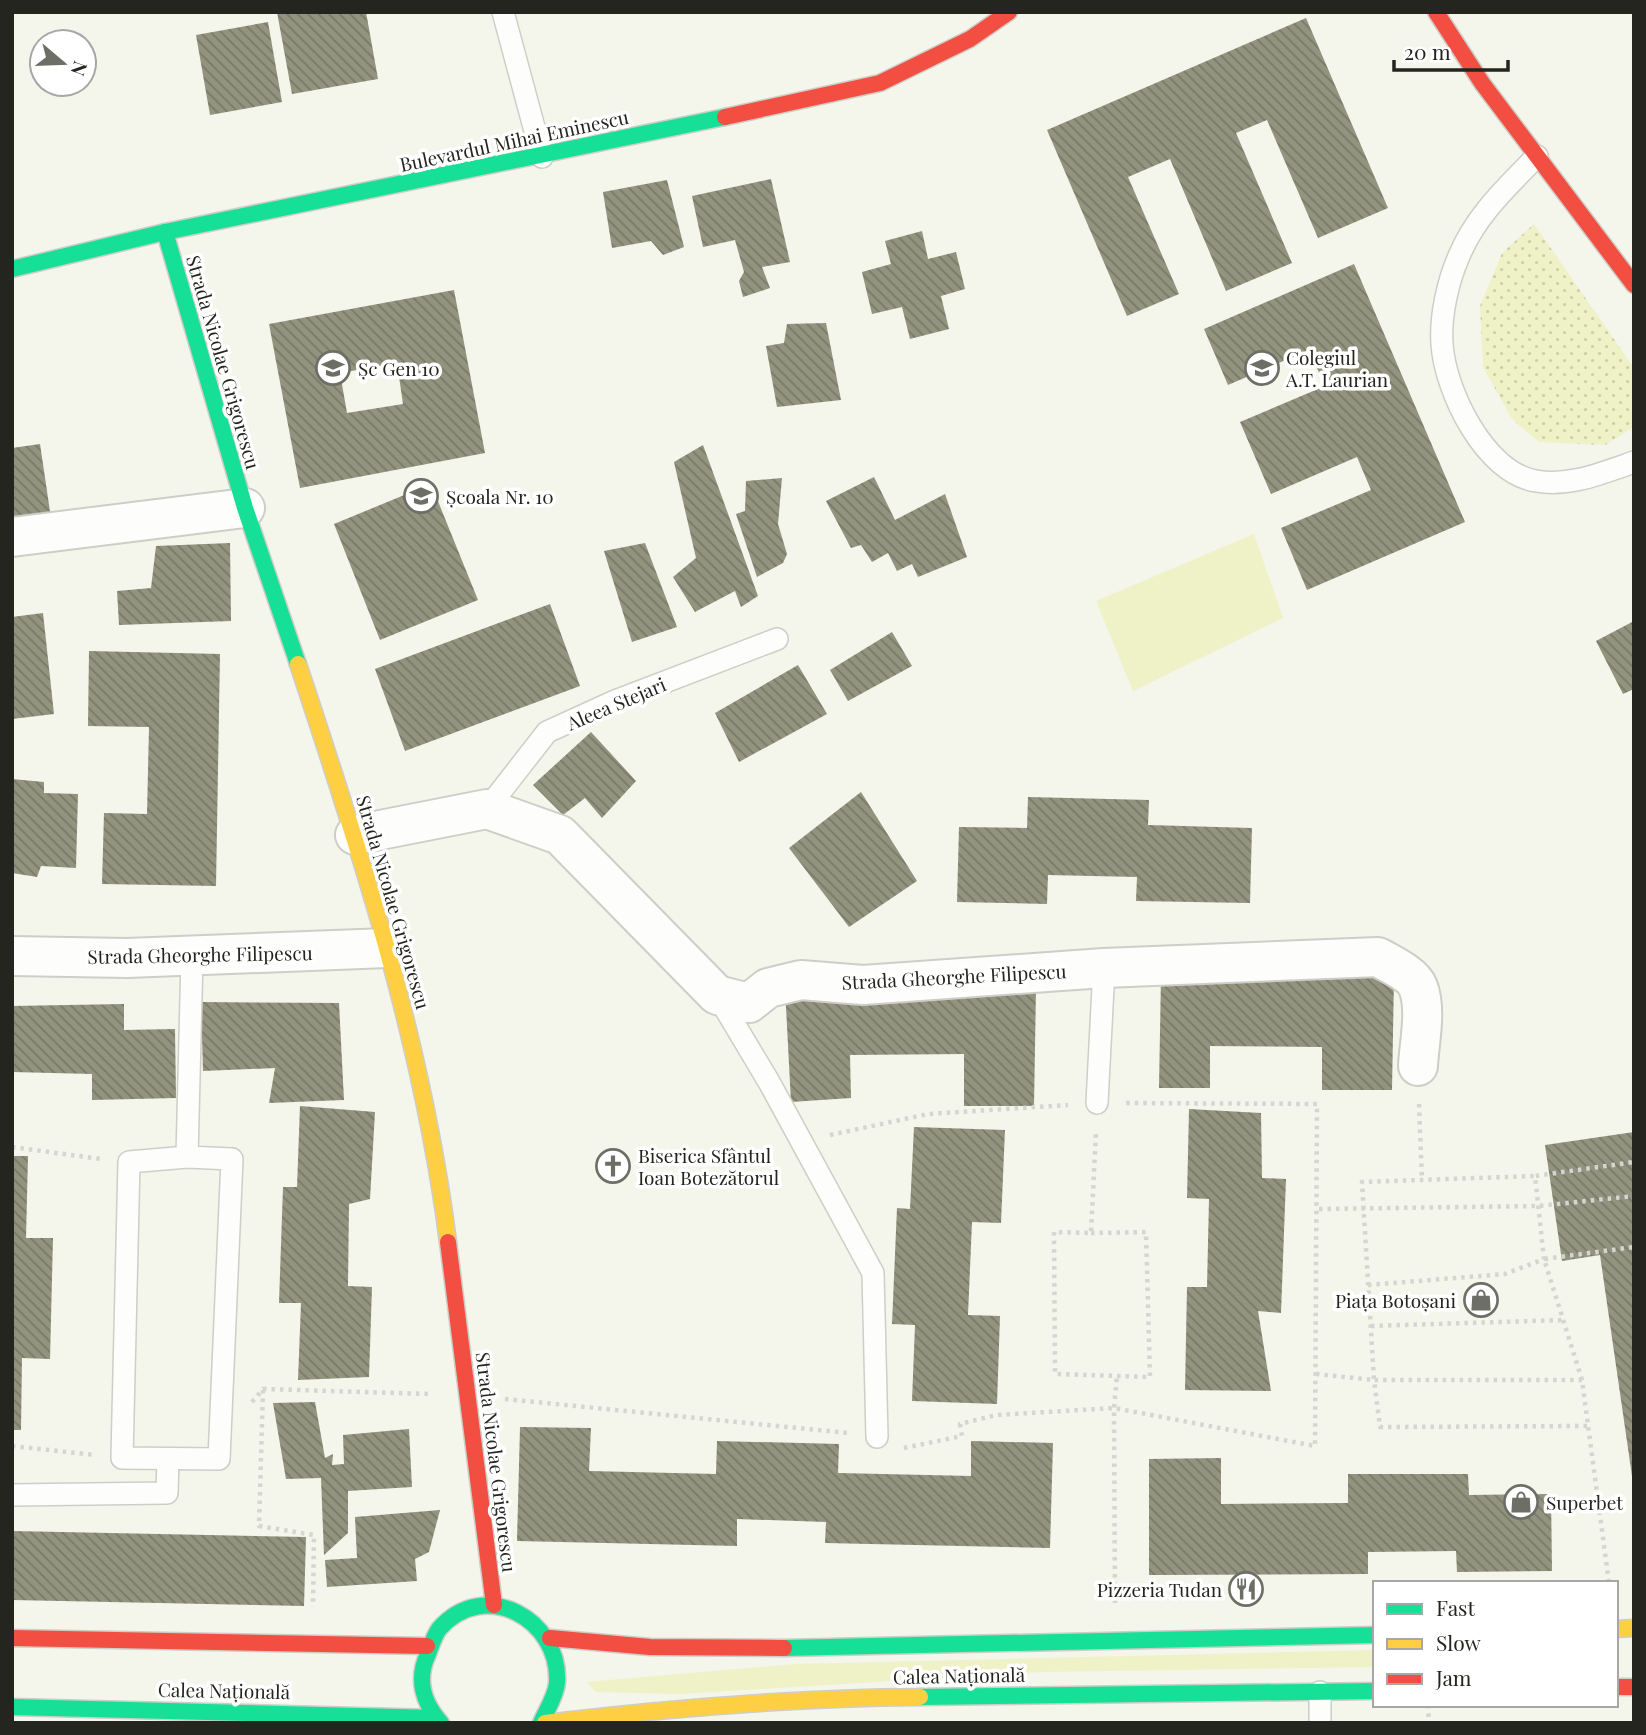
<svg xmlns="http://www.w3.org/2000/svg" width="1646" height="1735" viewBox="0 0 1646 1735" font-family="'Playfair Display',serif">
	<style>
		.green { fill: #eef2c6 }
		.park { fill: url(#park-dots) }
		.building { fill: url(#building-back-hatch); fill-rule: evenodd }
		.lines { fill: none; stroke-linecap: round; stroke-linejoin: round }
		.lane-casing { stroke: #cecec7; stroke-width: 24 }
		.street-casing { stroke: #cecec7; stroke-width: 42 }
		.fast-casing { stroke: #cecec7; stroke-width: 19 }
		.slow-casing { stroke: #cecec7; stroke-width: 19 }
		.jam-casing { stroke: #cecec7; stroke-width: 19 }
		.path { stroke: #d5d5d2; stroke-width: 4.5; stroke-dasharray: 3.5 5; stroke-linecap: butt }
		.lane { stroke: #fdfefc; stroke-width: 21 }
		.street { stroke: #fdfefc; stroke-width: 38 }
		.fast { stroke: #16e098; stroke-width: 16 }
		.slow { stroke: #ffcf43; stroke-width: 16 }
		.jam { stroke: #f24e42; stroke-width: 16 }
		.labels { text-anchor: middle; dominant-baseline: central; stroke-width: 7; stroke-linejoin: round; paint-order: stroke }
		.street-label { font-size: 19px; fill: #24251e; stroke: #fff }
		.poi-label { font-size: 19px; fill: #24251e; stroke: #fff; text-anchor: start }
	</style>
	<defs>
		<pattern id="park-dots" width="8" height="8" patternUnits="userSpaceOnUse" patternTransform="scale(1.75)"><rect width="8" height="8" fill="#eef2c6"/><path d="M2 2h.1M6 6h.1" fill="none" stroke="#cccfaa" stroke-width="1.8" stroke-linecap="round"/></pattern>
		<pattern id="building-back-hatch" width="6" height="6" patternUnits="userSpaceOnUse" patternTransform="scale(1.75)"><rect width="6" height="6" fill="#93947f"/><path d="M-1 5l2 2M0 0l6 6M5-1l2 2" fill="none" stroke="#787967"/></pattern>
	</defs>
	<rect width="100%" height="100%" fill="#f4f5eb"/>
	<g class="green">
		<path d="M1254 534 1283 618 1133 691 1096 601Z"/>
		<path d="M1375 1650V1667L1040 1672 679 1694 596 1692 586 1682 797 1664Z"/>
	</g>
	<path class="park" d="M1534 224 1634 368V427L1605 445 1539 442 1512 419 1483 367 1480 306 1502 253Z"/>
	<g class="building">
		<path d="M277 12H366L378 79 292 94Z"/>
		<path d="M1306 18 1388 208 1318 238 1267 120 1236 133 1292 263 1226 291 1170 159 1128 177 1179 294 1127 316 1047 130Z"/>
		<path d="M268 22 282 102 210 115 196 35Z"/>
		<path d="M771 179 790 262 762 267 770 288 743 297 739 281 744 272 735 240 703 247 692 196Z"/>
		<path d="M667 180 684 247 663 255 651 241 612 248 603 192Z"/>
		<path d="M922 231 928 259 956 252 965 289 941 296 949 329 910 339 902 307 872 314 862 272 891 264 885 241Z"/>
		<path d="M1354 264 1465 522 1307 590 1281 528 1371 490 1357 457 1271 494 1240 422 1325 386 1309 350 1228 385 1204 329Z"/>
		<path d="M454 290 485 453 300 488 269 324ZM397 363 403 404 347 413 340 373Z"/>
		<path d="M826 323 841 400 777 407 766 346 784 343 787 324Z"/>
		<path d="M40 444 51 518 12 524V448Z"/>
		<path d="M703 445 758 596 741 607 735 591 695 612 673 577 696 558 674 462Z"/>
		<path d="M874 477 895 520 945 494 967 557 918 577 912 564 897 571 888 553 872 562 861 545 851 548 826 501Z"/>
		<path d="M782 478 778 524 787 554 783 563 757 577 736 514 745 511 746 481Z"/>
		<path d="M431 484 478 600 380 640 334 524Z"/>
		<path d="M230 543 231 621 119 625 117 591 151 588 156 546Z"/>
		<path d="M645 543 677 627 632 642 604 551Z"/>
		<path d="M550 604 580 686 405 751 375 669Z"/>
		<path d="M43 613 54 714 12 719V617Z"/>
		<path d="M1634 621V689L1623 694 1596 641Z"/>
		<path d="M892 632 912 666 848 701 830 670Z"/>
		<path d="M89 651 220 654 216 886 102 884 104 813 147 814 149 727 88 726Z"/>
		<path d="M798 665 827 714 739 762 715 713Z"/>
		<path d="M591 732 636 781 602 818 585 798 563 815 533 785Z"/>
		<path d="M12 779 44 782V793L78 794 76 868 41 866 37 877 12 873Z"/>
		<path d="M861 792 917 881 849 927 789 848Z"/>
		<path d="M1028 797 1149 800 1148 825 1252 828 1250 903 1136 901 1137 877 1048 875 1047 904 957 902 959 827 1027 828Z"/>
		<path d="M1161 976 1394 978 1392 1090H1322V1047L1210 1046V1088H1159Z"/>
		<path d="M785 988 1036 989 1034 1106H964V1054L850 1055 851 1098 791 1102Z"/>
		<path d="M201 1002 339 1003 344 1100 269 1103 275 1068 203 1071Z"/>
		<path d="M124 1004V1030L175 1029 176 1098 92 1100V1074L12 1072V1006Z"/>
		<path d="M300 1106 375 1112 370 1199 349 1204 348 1286 372 1287 369 1377 298 1380 301 1303H279L283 1187H297Z"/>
		<path d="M1189 1109 1261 1113 1262 1178 1286 1179 1281 1313 1258 1311 1271 1391 1185 1390 1187 1287H1207L1209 1199 1187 1198Z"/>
		<path d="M914 1127 1005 1130 1001 1223 972 1222 968 1315 1000 1316 997 1404 912 1401 915 1325 892 1324 897 1208 910 1209Z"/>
		<path d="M1634 1132V1476H1632L1600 1255 1562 1261 1545 1145Z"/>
		<path d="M12 1156H28L26 1238H53L50 1359 22 1358 21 1430H12Z"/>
		<path d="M315 1402 325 1458 333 1454 332 1465 344 1464 343 1435 409 1429 412 1487 348 1491V1533L324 1555 321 1478 286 1479 273 1403Z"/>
		<path d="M520 1427 591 1428 589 1471 716 1474 717 1441 839 1444 838 1473 971 1476V1441L1053 1443 1050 1548 825 1543 826 1522 737 1519V1546L517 1541Z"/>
		<path d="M1221 1458V1504L1348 1503V1474H1468L1469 1495 1551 1494 1552 1571 1457 1572 1456 1551 1368 1552V1574L1149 1575V1459Z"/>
		<path d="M440 1510 429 1552 415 1559 417 1581 327 1587 325 1560 357 1558 355 1517Z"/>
		<path d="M12 1531 306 1537 304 1606 12 1600Z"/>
	</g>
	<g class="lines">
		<g class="lane-casing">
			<g id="lane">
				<path d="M503 12 542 157"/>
				<path d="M1537 156C1507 187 1476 215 1459 256 1448 281 1440 316 1442 344 1445 391 1485 473 1536 481 1570 487 1602 473 1634 462"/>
				<path d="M487 809 547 732 615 701 777 639"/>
				<path d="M717 995 769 1082 873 1273 877 1437"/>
				<path d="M1097 1103 1104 968"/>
				<path d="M187 1157 232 1159 219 1459 122 1458 129 1162 187 1157 192 957"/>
				<path d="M12 1495 167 1493 168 1459"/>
				<path d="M1320 1692V1723"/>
			</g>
		</g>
		<g class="street-casing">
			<g id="street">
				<path d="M12 537 245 508"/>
				<path d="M355 835 487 809 560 835 717 995 749 1003 768 988 801 980 863 985 1104 968 1378 957C1390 964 1413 974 1418 987 1427 1010 1419 1043 1418 1066"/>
				<path d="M12 956 127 958 387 948"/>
			</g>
		</g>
		<g class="fast-casing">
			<g id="fast">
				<path d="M165 232 245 508 298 664"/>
				<path d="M12 269 165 232 725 117"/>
				<path d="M784 1648 1375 1635"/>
				<path d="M920 1697 1375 1691"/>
				<path d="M12 1707 435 1718"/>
				<path d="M441 1723C423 1703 416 1679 428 1654 431 1646 434 1636 439 1629 484 1577 561 1619 557 1683 556 1696 546 1711 541 1723"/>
			</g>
		</g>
		<g class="slow-casing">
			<g id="slow">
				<path d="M298 664C361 853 423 1044 448 1242"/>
				<path d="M1616 1629 1634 1628"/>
				<path d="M545 1723C670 1708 794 1698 920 1697"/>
			</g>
		</g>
		<g class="jam-casing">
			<g id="jam">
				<path d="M1436 12 1482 83 1634 285"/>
				<path d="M725 117 880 83 970 39 1009 12"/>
				<path d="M448 1242 494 1605"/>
				<path d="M12 1638 427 1646"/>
				<path d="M550 1638 650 1647 784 1648"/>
				<path d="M1616 1687H1634"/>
			</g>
		</g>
		<g class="path">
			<path d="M1419 1104 1422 1180"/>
			<path d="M830 1135 928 1114 1068 1105"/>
			<path d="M12 1147 101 1159"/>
			<path d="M1319 1209 1538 1206 1634 1196"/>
			<path d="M1091 1233 1146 1232 1150 1377 1055 1374 1054 1232 1091 1233 1096 1132"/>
			<path d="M1368 1285 1505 1274 1544 1259 1535 1176 1634 1162"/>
			<path d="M1371 1326 1563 1320"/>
			<path d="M1316 1374 1374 1380 1362 1182 1535 1176"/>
			<path d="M1582 1380 1544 1259 1634 1247"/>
			<path d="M263 1390 259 1526 314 1535 313 1607"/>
			<path d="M505 1399 848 1433"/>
			<path d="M252 1402 263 1389 430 1394"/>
			<path d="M1587 1426 1380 1427 1374 1380H1582L1609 1583"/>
			<path d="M12 1446 95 1455"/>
			<path d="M904 1448 962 1436 960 1424 996 1415 1114 1408 1315 1446 1317 1104 1125 1103"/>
			<path d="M1115 1603 1114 1408 1117 1376"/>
			<path d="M1428 1705 1429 1723"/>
		</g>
		<use href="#lane" class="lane"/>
		<use href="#street" class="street"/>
		<use href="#fast" class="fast"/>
		<use href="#slow" class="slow"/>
		<use href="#jam" class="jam"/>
	</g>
	<defs>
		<g id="school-ring" transform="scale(1.75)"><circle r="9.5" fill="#fff" stroke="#6d6e66" stroke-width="1.5"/><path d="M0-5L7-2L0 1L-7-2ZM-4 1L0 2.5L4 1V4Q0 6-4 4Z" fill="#6d6e66"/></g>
		<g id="university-ring" transform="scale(1.75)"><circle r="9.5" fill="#fff" stroke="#6d6e66" stroke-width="1.5"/><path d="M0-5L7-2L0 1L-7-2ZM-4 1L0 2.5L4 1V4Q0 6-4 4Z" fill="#6d6e66"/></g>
		<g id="church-ring" transform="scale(1.75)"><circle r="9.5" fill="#fff" stroke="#6d6e66" stroke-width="1.5"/><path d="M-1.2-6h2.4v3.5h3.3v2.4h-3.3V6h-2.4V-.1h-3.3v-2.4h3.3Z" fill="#6d6e66"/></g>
		<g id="shop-ring" transform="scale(1.75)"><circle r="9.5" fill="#fff" stroke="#6d6e66" stroke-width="1.5"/><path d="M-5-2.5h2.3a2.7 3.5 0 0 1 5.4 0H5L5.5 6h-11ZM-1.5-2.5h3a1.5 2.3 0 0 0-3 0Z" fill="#6d6e66"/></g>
		<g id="restaurant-ring" transform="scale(1.75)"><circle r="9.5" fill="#fff" stroke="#6d6e66" stroke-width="1.5"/><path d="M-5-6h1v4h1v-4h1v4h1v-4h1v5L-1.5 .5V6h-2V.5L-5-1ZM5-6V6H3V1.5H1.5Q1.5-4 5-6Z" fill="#6d6e66"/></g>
	</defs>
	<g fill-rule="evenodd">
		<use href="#school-ring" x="333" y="368"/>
		<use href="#university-ring" x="1262" y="368"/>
		<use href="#school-ring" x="421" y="496"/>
		<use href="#church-ring" x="613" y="1166"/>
		<use href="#shop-ring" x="1481" y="1300"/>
		<use href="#shop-ring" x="1521" y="1502"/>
		<use href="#restaurant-ring" x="1246" y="1589"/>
	</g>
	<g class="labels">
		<g class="street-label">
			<text transform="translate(514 140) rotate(-12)">Bulevardul Mihai Eminescu</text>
			<text transform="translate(224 362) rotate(74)">Strada Nicolae Grigorescu</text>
			<text transform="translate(616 703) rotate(-23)">Aleea Stejari</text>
			<text transform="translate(394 902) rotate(74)">Strada Nicolae Grigorescu</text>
			<text transform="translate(200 954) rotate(-1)">Strada Gheorghe Filipescu</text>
			<text transform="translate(954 976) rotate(-3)">Strada Gheorghe Filipescu</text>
			<text transform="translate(497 1462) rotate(83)">Strada Nicolae Grigorescu</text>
			<text transform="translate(959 1675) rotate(-1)">Calea Națională</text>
			<text transform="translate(224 1690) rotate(1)">Calea Națională</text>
		</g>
		<g class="poi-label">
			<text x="1286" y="357">Colegiul<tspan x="1286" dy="22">A.T. Laurian</tspan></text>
			<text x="358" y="368">Șc Gen 10</text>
			<text x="446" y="496">Școala Nr. 10</text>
			<text x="638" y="1155">Biserica Sfântul<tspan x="638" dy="22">Ioan Botezătorul</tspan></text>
			<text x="1456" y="1300" text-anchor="end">Piața Botoșani</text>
			<text x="1546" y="1502">Superbet</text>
			<text x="1222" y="1589" text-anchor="end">Pizzeria Tudan</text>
		</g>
	</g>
	<rect width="1646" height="1735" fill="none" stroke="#24251e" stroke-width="28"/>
	<rect x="1373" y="1581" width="245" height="126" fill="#ffffff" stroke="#a7a8a5" stroke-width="2"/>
	<rect x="1387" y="1604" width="35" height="10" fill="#16e098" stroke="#a7a8a5" stroke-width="2"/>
	<text x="1436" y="1616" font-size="21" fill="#24251e">Fast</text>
	<rect x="1387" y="1639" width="35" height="10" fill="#ffcf43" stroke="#a7a8a5" stroke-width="2"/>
	<text x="1436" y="1651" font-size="21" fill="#24251e">Slow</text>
	<rect x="1387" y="1674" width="35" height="10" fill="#f24e42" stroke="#a7a8a5" stroke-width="2"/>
	<text x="1436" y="1686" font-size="21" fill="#24251e">Jam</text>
	<g transform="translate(63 63) rotate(109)"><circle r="33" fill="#ffffff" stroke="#a7a8a5" stroke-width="2"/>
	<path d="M0-5L12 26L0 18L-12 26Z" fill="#6d6e66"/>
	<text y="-10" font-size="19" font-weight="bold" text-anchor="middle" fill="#24251e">N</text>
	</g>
	<path d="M1394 60v10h114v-10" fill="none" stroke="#24251e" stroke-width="3.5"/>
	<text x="1404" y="60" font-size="21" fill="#24251e" stroke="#ffffff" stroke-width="5" paint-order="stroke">20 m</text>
</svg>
